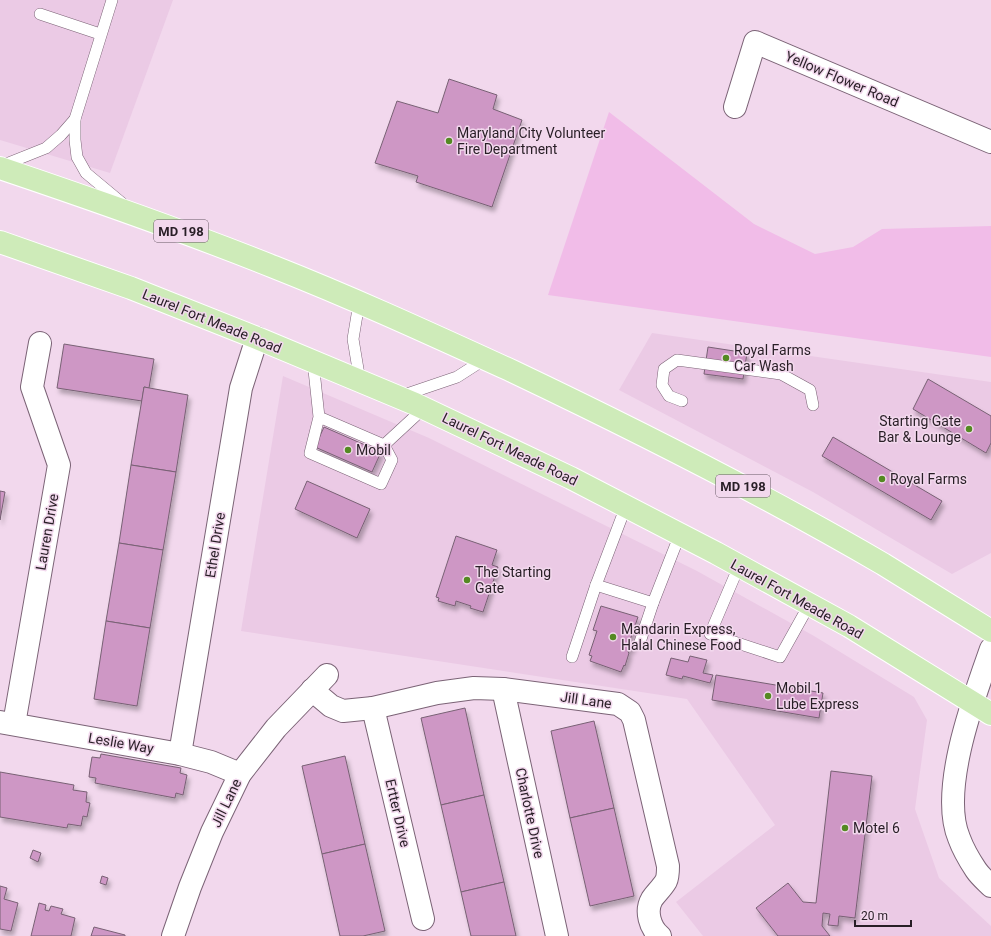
<svg xmlns="http://www.w3.org/2000/svg" width="991" height="936" viewBox="0 0 991 936" font-family="Roboto,sans-serif">
	<style>
		.built { fill: #ebcae5 }
		.green { fill: #f1bce8 }
		.building { fill: #ce97c5; stroke: #786174; filter: url(#shadow) }
		.lines { fill: none; stroke-linecap: round; stroke-linejoin: round }
		.service-casing { stroke: #7b6376; stroke-width: 12 }
		.minor-casing { stroke: #7b6376; stroke-width: 24 }
		.primary-casing { stroke: #fff; stroke-width: 24 }
		.service { stroke: #fff; stroke-width: 11 }
		.minor { stroke: #fff; stroke-width: 22 }
		.primary { stroke: #ceebb9; stroke-width: 22 }
		.poi-dot { fill: #548922; stroke: #f2d8ed; stroke-width: 1.5 }
		.labels { text-anchor: middle; dominant-baseline: central; stroke-width: 3; stroke-linejoin: round; paint-order: stroke }
		.shield { fill: #f2d8ed; stroke: #655662; stroke-width: 1 }
		.shield-label { font-size: 13px; font-weight: bold; fill: #281e26 }
		.street-label { font-size: 14px; fill: #281e26; stroke: #f2d8ed }
		.poi-label { font-size: 14px; fill: #281e26; stroke: #f2d8ed; text-anchor: start }
	</style>
	<defs>
		<filter id="shadow"><feDropShadow dx="2.5" dy="4.5" stdDeviation="2" flood-color="#0004"/></filter>
	</defs>
	<rect width="100%" height="100%" fill="#f2d8ed"/>
	<g class="built">
		<path d="M0 0H173L110 173 0 140Z"/>
		<path d="M652 333 991 382V553L952 574 813 492 619 390Z"/>
		<path d="M283 376 429 438 697 571 814 636 914 697 927 720 915 809 939 878 991 926V936H703L676 902 775 825 687 699 241 631Z"/>
	</g>
	<path class="green" d="M609 112 754 224 815 254 853 247 882 229 991 226V357L548 295Z"/>
	<g class="building">
		<path d="M449 79 497 95 493 109 522 120 492 207 416 182 418 176 375 163 397 101 438 113Z"/>
		<path d="M64 344 154 359 149 388 144 387 142 401 57 388Z"/>
		<path d="M708 347 747 353 743 379 704 374Z"/>
		<path d="M928 379 991 416V443L986 453 913 409Z"/>
		<path d="M144 387 188 395 176 472 131 465Z"/>
		<path d="M324 427 381 452 372 472 315 447Z"/>
		<path d="M833 437 942 501 931 520 822 456Z"/>
		<path d="M131 465 176 472 163 550 119 543Z"/>
		<path d="M307 481 370 509 357 538 295 509Z"/>
		<path d="M0 491 5 492 0 520Z"/>
		<path d="M456 536 497 550 492 565 498 567 483 612 470 608 471 606 456 601 455 606 438 601 439 598 436 597Z"/>
		<path d="M119 543 163 550 150 628 106 621Z"/>
		<path d="M601 606 638 617 629 643H631L630 645 633 646 632 649 629 648 628 652 629 653 625 666 624 665 621 672 590 661 592 656 589 655 597 631 593 630Z"/>
		<path d="M106 621 150 628 137 706 94 699Z"/>
		<path d="M690 656 707 660 703 673 713 675 710 683 683 676 682 679 666 675 671 658 688 662Z"/>
		<path d="M716 675 823 693 819 718 712 700Z"/>
		<path d="M465 708 484 795 441 805 421 718Z"/>
		<path d="M594 721 614 808 570 818 551 731Z"/>
		<path d="M101 754 181 768 180 773 187 775 183 795 176 793 175 798 95 783 96 778 89 777 90 769 92 757 100 758Z"/>
		<path d="M345 756 365 844 322 854 302 766Z"/>
		<path d="M831 771 872 776 855 918 839 916 838 926 828 925 830 914 823 913 822 926 830 936H778L756 908 788 883 803 902 816 903Z"/>
		<path d="M0 772 74 785 73 790 87 792 86 802 90 803 87 817 83 816 81 826 68 824 67 828 0 817Z"/>
		<path d="M484 795 504 882 461 892 441 805Z"/>
		<path d="M614 808 634 896 590 906 570 818Z"/>
		<path d="M365 844 385 931 363 936H340L322 854Z"/>
		<path d="M33 850 41 853 38 862 30 858Z"/>
		<path d="M102 876 108 878 106 885 100 883Z"/>
		<path d="M504 882 516 936H471L461 892Z"/>
		<path d="M0 886 7 888 4 899 18 903 11 931 0 929Z"/>
		<path d="M39 903 46 905 45 910 49 911 51 906 63 909 61 914 75 918 71 936H31Z"/>
		<path d="M94 927 125 935V936H91Z"/>
	</g>
	<g class="lines">
		<g class="service-casing">
			<g id="service">
				<path d="M112 0 75 119V140L77 157 86 173 122 203"/>
				<path d="M40 14 100 34"/>
				<path d="M1 166 46 148 61 135 75 119"/>
				<path d="M359 303 353 339 360 381"/>
				<path d="M313 361 319 417 310 453 381 484 392 460 384 445 319 417"/>
				<path d="M401 396 457 377 485 359"/>
				<path d="M682 401 669 396 662 385 664 369 677 360 781 374 810 390 813 405"/>
				<path d="M384 445 424 408"/>
				<path d="M626 506 596 585 653 603 680 534"/>
				<path d="M739 566 710 634 780 657 809 605"/>
				<path d="M639 645 653 603"/>
				<path d="M572 657 596 585"/>
			</g>
		</g>
		<g class="minor-casing">
			<g id="minor">
				<path d="M735 107 755 42 991 142"/>
				<path d="M991 649C974 697 939 790 959 838 963 849 970 861 976 870 980 876 986 881 991 886"/>
				<path d="M503 689 557 936"/>
				<path d="M312 690 331 706 343 711 373 708 437 693 474 688 503 689 618 704 630 712 634 720 668 866C668 871 668 877 666 881 662 888 656 893 652 899 645 911 650 928 660 936"/>
				<path d="M373 708 423 919"/>
				<path d="M0 722 180 754 211 762 240 774"/>
				<path d="M14 724 59 465 32 387 40 343"/>
				<path d="M180 754 241 388 257 338"/>
				<path d="M173 936 190 887 212 832 240 774 276 728 327 675"/>
			</g>
		</g>
		<g class="primary-casing">
			<g id="primary">
				<path d="M0 168C92 199 184 231 274 267 355 299 433 335 512 371 638 431 763 494 883 564 919 586 955 609 991 631"/>
				<path d="M0 242 131 288 257 338 415 404 571 478 716 553 849 626 991 714"/>
			</g>
		</g>
		<use href="#service" class="service"/>
		<use href="#minor" class="minor"/>
		<use href="#primary" class="primary"/>
	</g>
	<g class="poi-dot">
		<circle cx="449" cy="141" r="4"/>
		<circle cx="726" cy="358" r="4"/>
		<circle cx="969" cy="429" r="4"/>
		<circle cx="348" cy="450" r="4"/>
		<circle cx="882" cy="479" r="4"/>
		<circle cx="467" cy="580" r="4"/>
		<circle cx="613" cy="637" r="4"/>
		<circle cx="768" cy="696" r="4"/>
		<circle cx="845" cy="828" r="4"/>
	</g>
	<g class="labels">
		<g class="shield">
			<rect x="154" y="220" width="54" height="22" rx="3"/>
			<rect x="716" y="475" width="54" height="22" rx="3"/>
		</g>
		<g class="shield-label">
			<text x="181" y="231">MD 198</text>
			<text x="743" y="486">MD 198</text>
		</g>
		<g class="street-label">
			<text transform="translate(842 79) rotate(23)">Yellow Flower Road</text>
			<text transform="translate(212 321) rotate(22)">Laurel Fort Meade Road</text>
			<text transform="translate(510 449) rotate(26)">Laurel Fort Meade Road</text>
			<text transform="translate(47 532) rotate(-80)">Lauren Drive</text>
			<text transform="translate(215 545) rotate(-81)">Ethel Drive</text>
			<text transform="translate(797 599) rotate(29)">Laurel Fort Meade Road</text>
			<text transform="translate(586 700) rotate(8)">Jill Lane</text>
			<text transform="translate(121 743) rotate(10)">Leslie Way</text>
			<text transform="translate(226 803) rotate(-64)">Jill Lane</text>
			<text transform="translate(398 813) rotate(77)">Ertter Drive</text>
			<text transform="translate(530 813) rotate(78)">Charlotte Drive</text>
		</g>
		<g class="poi-label">
			<text x="457" y="133">Maryland City Volunteer<tspan x="457" dy="16">Fire Department</tspan></text>
			<text x="734" y="350">Royal Farms<tspan x="734" dy="16">Car Wash</tspan></text>
			<text x="961" y="421" text-anchor="end">Starting Gate<tspan x="961" dy="16">Bar &amp; Lounge</tspan></text>
			<text x="356" y="450">Mobil</text>
			<text x="890" y="479">Royal Farms</text>
			<text x="475" y="572">The Starting<tspan x="475" dy="16">Gate</tspan></text>
			<text x="621" y="629">Mandarin Express,<tspan x="621" dy="16">Halal Chinese Food</tspan></text>
			<text x="776" y="688">Mobil 1<tspan x="776" dy="16">Lube Express</tspan></text>
			<text x="853" y="828">Motel 6</text>
		</g>
	</g>
	<path d="M855 920v6h56v-6" fill="none" stroke="#281e26" stroke-width="2"/>
	<text x="861" y="920" font-size="12" fill="#281e26" stroke="#f2d8ed" stroke-width="3" paint-order="stroke">20 m</text>
</svg>
